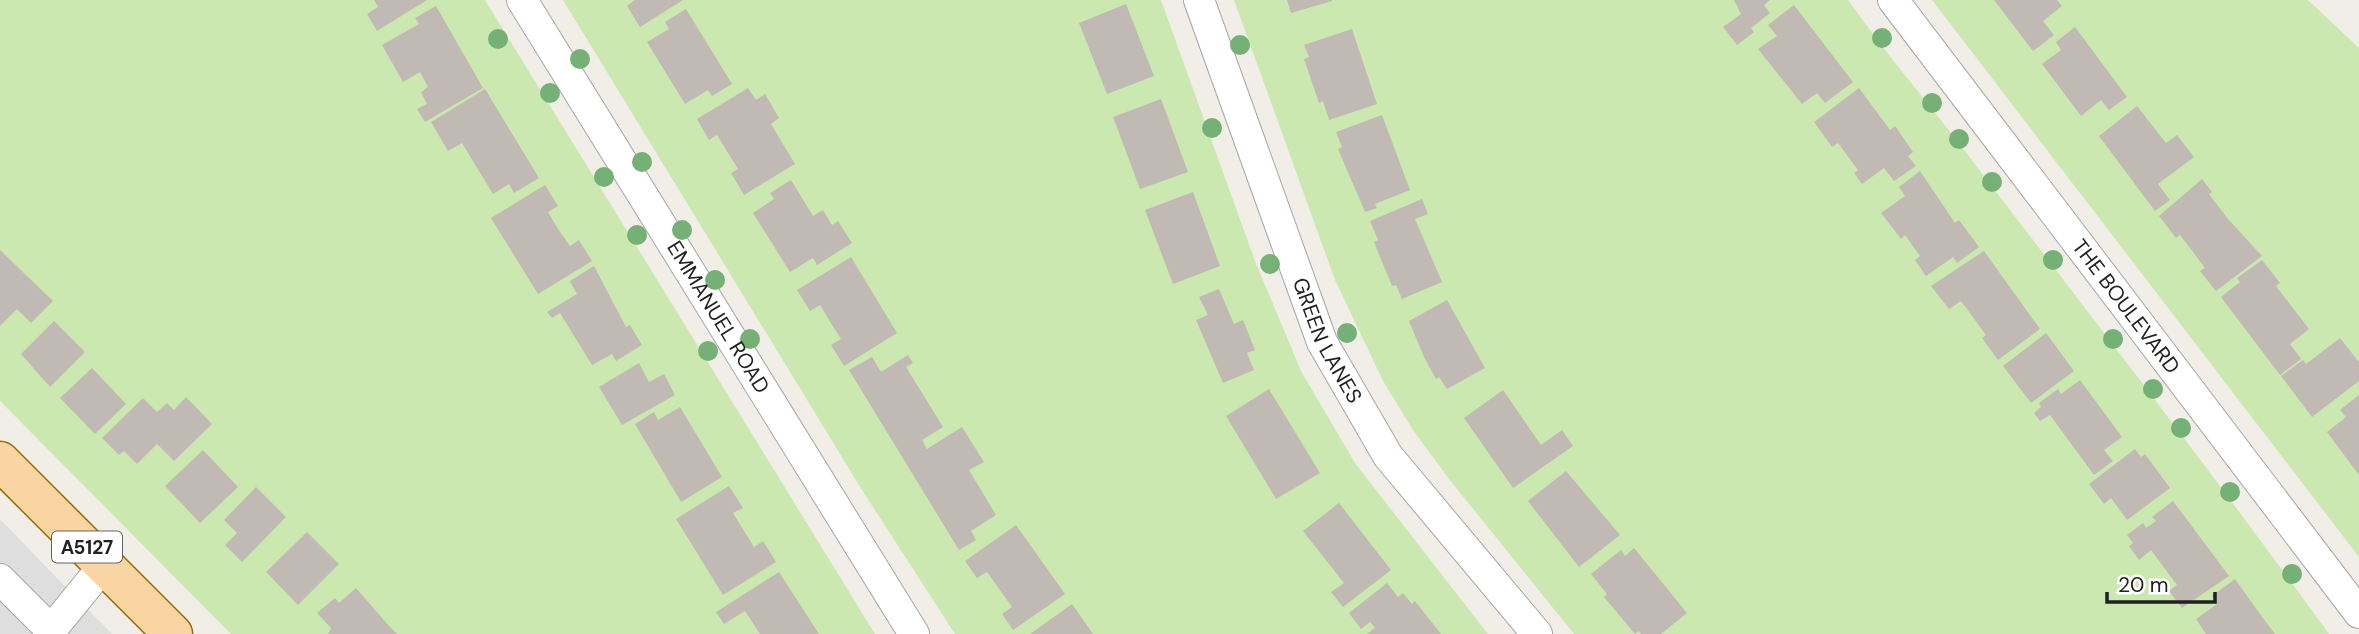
<svg xmlns="http://www.w3.org/2000/svg" width="2359" height="634" viewBox="0 0 2359 634" font-family="'DM Sans',sans-serif">
	<style>
		.residential { fill: #dfdede }
		.grass { fill: #cbe8b0 }
		.building { fill: #c1bab4 }
		.lines { fill: none; stroke-linecap: round; stroke-linejoin: round }
		.street-casing { stroke: #a5a5a5; stroke-width: 32 }
		.primary-casing { stroke: #986905; stroke-width: 41 }
		.street { stroke: #fff; stroke-width: 30 }
		.primary { stroke: #f9d5a4; stroke-width: 38 }
		.tree { fill: #75b077 }
		.labels { text-anchor: middle; dominant-baseline: central; stroke-width: 5; stroke-linejoin: round; paint-order: stroke }
		.shield { fill: #fff; stroke: #646464; stroke-width: 2 }
		.shield-label { font-size: 19px; font-weight: bold; fill: #212121 }
		.street-label { font-size: 21px; fill: #212121; stroke: #fff }
	</style>
	<rect width="100%" height="100%" fill="#f1eee8"/>
	<path class="residential" d="M0 519 49 570 112 634H0Z"/>
	<g class="grass">
		<path d="M0 0H485L875 634H231L0 401Z"/>
		<path d="M563 0H1161L1255 261 1301 371 1355 463 1488 634H955L862 490Z"/>
		<path d="M1234 0H1848C1882 48 1919 92 1955 138 2081 303 2208 467 2329 634H1574L1449 479 1413 430 1383 381 1335 280Z"/>
		<path d="M1932 0H2308L2359 48V557Z"/>
	</g>
	<g class="building">
		<path d="M374 0H427L377 31 367 14 378 7Z"/>
		<path d="M635 0H683L640 27 627 6Z"/>
		<path d="M1287 0H1332V1L1291 13Z"/>
		<path d="M1734 0H1770L1764 5 1770 13 1751 28 1754 32 1737 45 1723 27 1741 14Z"/>
		<path d="M1994 0H2057L2062 6 2043 21 2054 35 2033 51Z"/>
		<path d="M1126 4 1154 76 1107 94 1079 23Z"/>
		<path d="M1794 5 1853 82 1825 103 1817 93 1802 104 1758 49 1777 36 1768 25Z"/>
		<path d="M436 6 483 88 425 122 417 109 427 104 421 92 428 87 420 72 403 82 382 45 419 24 415 18Z"/>
		<path d="M686 9 732 84 712 96 708 90 685 104 647 42 669 29 665 22Z"/>
		<path d="M2075 27 2127 97 2109 110 2101 100 2081 116 2042 64 2061 50 2056 42Z"/>
		<path d="M1352 29 1377 104 1329 120 1323 101 1319 103 1304 59 1309 57 1304 45Z"/>
		<path d="M748 88 756 100 765 94 779 118 771 124 795 164 744 195 731 173 738 169 717 135 709 140 697 119Z"/>
		<path d="M1859 88 1890 130 1895 126 1913 152 1908 156 1916 166 1894 181 1884 168 1862 184 1854 173 1858 170 1838 143 1832 147 1814 122Z"/>
		<path d="M485 89 539 178 514 193 509 184 493 194 462 143 448 151 431 122Z"/>
		<path d="M1161 99 1188 172 1140 189 1113 117Z"/>
		<path d="M2137 106 2166 143 2177 135 2194 157 2158 184 2170 200 2155 211 2099 136Z"/>
		<path d="M1382 115 1410 190 1375 204 1377 208 1365 212 1338 149 1342 147 1336 132Z"/>
		<path d="M1920 171 1955 223 1959 220 1979 247 1957 263 1953 257 1926 276 1915 260 1920 256 1905 235 1901 239 1881 213 1905 196 1899 187Z"/>
		<path d="M2202 179 2212 192 2209 194 2228 219 2262 256 2216 291 2200 271 2205 268 2190 248 2180 235 2176 238 2159 216Z"/>
		<path d="M791 180 813 216 823 210 832 225 838 221 852 243 817 265 813 258 790 272 753 213 774 199 770 193Z"/>
		<path d="M545 185 558 206 548 212 558 229 570 246 579 240 592 261 538 294 491 218Z"/>
		<path d="M1193 192 1220 266 1173 284 1145 210Z"/>
		<path d="M1422 199 1428 214 1415 219 1442 282 1402 299 1396 285 1392 286 1374 242 1378 240 1370 221Z"/>
		<path d="M0 250 53 301 31 323 17 309 0 326Z"/>
		<path d="M1984 251 2040 329 1998 360 1982 338 1986 335 1961 301 1949 309 1931 286Z"/>
		<path d="M851 257 897 333 844 366 831 345 841 339 829 320 820 305 810 311 797 290Z"/>
		<path d="M2262 260 2280 283 2276 286 2309 329 2290 344 2301 359 2280 375 2221 297 2240 282 2237 278Z"/>
		<path d="M594 266 626 327 630 325 642 345 616 361 612 354 592 365 560 313 552 318 547 312 577 294 570 281Z"/>
		<path d="M1219 289 1234 324 1243 320 1255 350 1247 353 1254 370 1223 383 1196 320 1208 315 1199 297Z"/>
		<path d="M1447 300 1485 368 1447 389 1439 377 1436 379 1424 357 1409 321Z"/>
		<path d="M54 321 85 352 50 387 21 354Z"/>
		<path d="M2046 333 2074 371 2031 403 2003 366Z"/>
		<path d="M2340 338 2359 362V381L2312 417 2281 376 2303 360 2306 364Z"/>
		<path d="M908 355 913 363 906 367 943 427 922 440 927 449 962 427 984 462 969 470 996 515 971 531 976 540 959 550 849 370 872 357 881 372Z"/>
		<path d="M639 363 649 382 664 374 675 395 622 425 599 387Z"/>
		<path d="M92 368 126 404 95 434 60 398Z"/>
		<path d="M2080 380 2122 437 2104 450 2113 461 2094 475 2050 415 2040 421 2034 413 2041 407 2039 403 2058 389 2061 394Z"/>
		<path d="M1269 389 1320 473 1276 499 1226 416Z"/>
		<path d="M1503 390 1541 445 1562 430 1573 446 1513 488 1464 418Z"/>
		<path d="M2359 395V475L2327 432 2346 417 2340 410Z"/>
		<path d="M186 397 212 424 174 461 157 444 137 464 124 451 119 455 102 438 143 398 157 412 167 403 174 410Z"/>
		<path d="M680 407 722 477 681 502 635 424 654 412 658 420Z"/>
		<path d="M2135 449 2141 457 2145 454 2170 488 2127 520 2111 498 2104 504 2089 484Z"/>
		<path d="M203 450 238 487 200 523 165 486Z"/>
		<path d="M1566 471 1620 535 1579 567 1528 501Z"/>
		<path d="M729 486 743 508 733 513 754 547 763 541 776 562 723 595 676 519Z"/>
		<path d="M256 487 286 517 242 562 225 545 237 533 224 520Z"/>
		<path d="M2173 501 2229 576 2182 608 2169 591 2177 585 2151 550 2139 560 2129 546 2133 543 2127 535 2143 523 2146 528 2156 521 2152 517Z"/>
		<path d="M1339 503 1391 570 1343 607 1331 592 1344 583 1303 531Z"/>
		<path d="M1016 525 1065 594 1013 630 1002 614 1012 607 987 572 977 578 965 561Z"/>
		<path d="M307 532 339 564 298 605 266 572Z"/>
		<path d="M1634 548 1687 613 1661 634H1641L1639 631 1635 634 1604 597 1607 594 1591 574 1621 550 1625 556Z"/>
		<path d="M779 572 819 634H760L745 611 724 624 716 612Z"/>
		<path d="M2235 579 2260 614 2275 634H2206L2196 619 2217 604 2212 596Z"/>
		<path d="M1387 583 1398 597 1403 593 1412 604 1415 601 1441 634H1367L1375 628 1370 622 1361 629 1349 613Z"/>
		<path d="M356 588 389 626 397 634H328L331 628 317 613 335 598 339 603Z"/>
		<path d="M1072 604 1093 634H1030Z"/>
	</g>
	<g class="lines">
		<g class="street-casing">
			<g id="street">
				<path id="s1" d="M522 0 914 634"/>
				<path id="s2" d="M1199 0 1322 342 1388 456 1537 634"/>
				<path id="s3" d="M1893 0 2359 613"/>
				<path d="M0 579 52 631"/>
				<path d="M48 634 105 564"/>
			</g>
		</g>
		<g class="primary-casing">
			<path id="primary" d="M0 461 173 634"/>
		</g>
		<use href="#street" class="street"/>
		<use href="#primary" class="primary"/>
	</g>
	<g class="tree">
		<circle cx="1882" cy="38" r="10"/>
		<circle cx="498" cy="39" r="10"/>
		<circle cx="1240" cy="45" r="10"/>
		<circle cx="580" cy="59" r="10"/>
		<circle cx="550" cy="93" r="10"/>
		<circle cx="1932" cy="103" r="10"/>
		<circle cx="1212" cy="128" r="10"/>
		<circle cx="1959" cy="139" r="10"/>
		<circle cx="642" cy="162" r="10"/>
		<circle cx="604" cy="177" r="10"/>
		<circle cx="1992" cy="182" r="10"/>
		<circle cx="682" cy="230" r="10"/>
		<circle cx="637" cy="235" r="10"/>
		<circle cx="2053" cy="260" r="10"/>
		<circle cx="1270" cy="264" r="10"/>
		<circle cx="715" cy="280" r="10"/>
		<circle cx="1347" cy="333" r="10"/>
		<circle cx="750" cy="339" r="10"/>
		<circle cx="2113" cy="339" r="10"/>
		<circle cx="708" cy="351" r="10"/>
		<circle cx="2153" cy="389" r="10"/>
		<circle cx="2181" cy="428" r="10"/>
		<circle cx="2230" cy="492" r="10"/>
		<circle cx="2292" cy="574" r="10"/>
	</g>
	<g class="labels">
		<rect class="shield" x="52" y="531.5" width="70" height="31" rx="5"/>
		<g class="shield-label">
			<text x="87" y="547">A5127</text>
		</g>
		<g class="street-label">
			<text stroke="none"><textPath href="#s3" startOffset="385">THE BOULEVARD</textPath></text>
			<text stroke="none"><textPath href="#s1" startOffset="373">EMMANUEL ROAD</textPath></text>
			<text stroke="none"><textPath href="#s2" startOffset="364">GREEN LANES</textPath></text>
		</g>
	</g>
	<path d="M2107 592v10h108v-10" fill="none" stroke="#212121" stroke-width="3.5"/>
	<text x="2118" y="592" font-size="21" fill="#212121" stroke="#ffffff" stroke-width="5" paint-order="stroke">20 m</text>
</svg>
